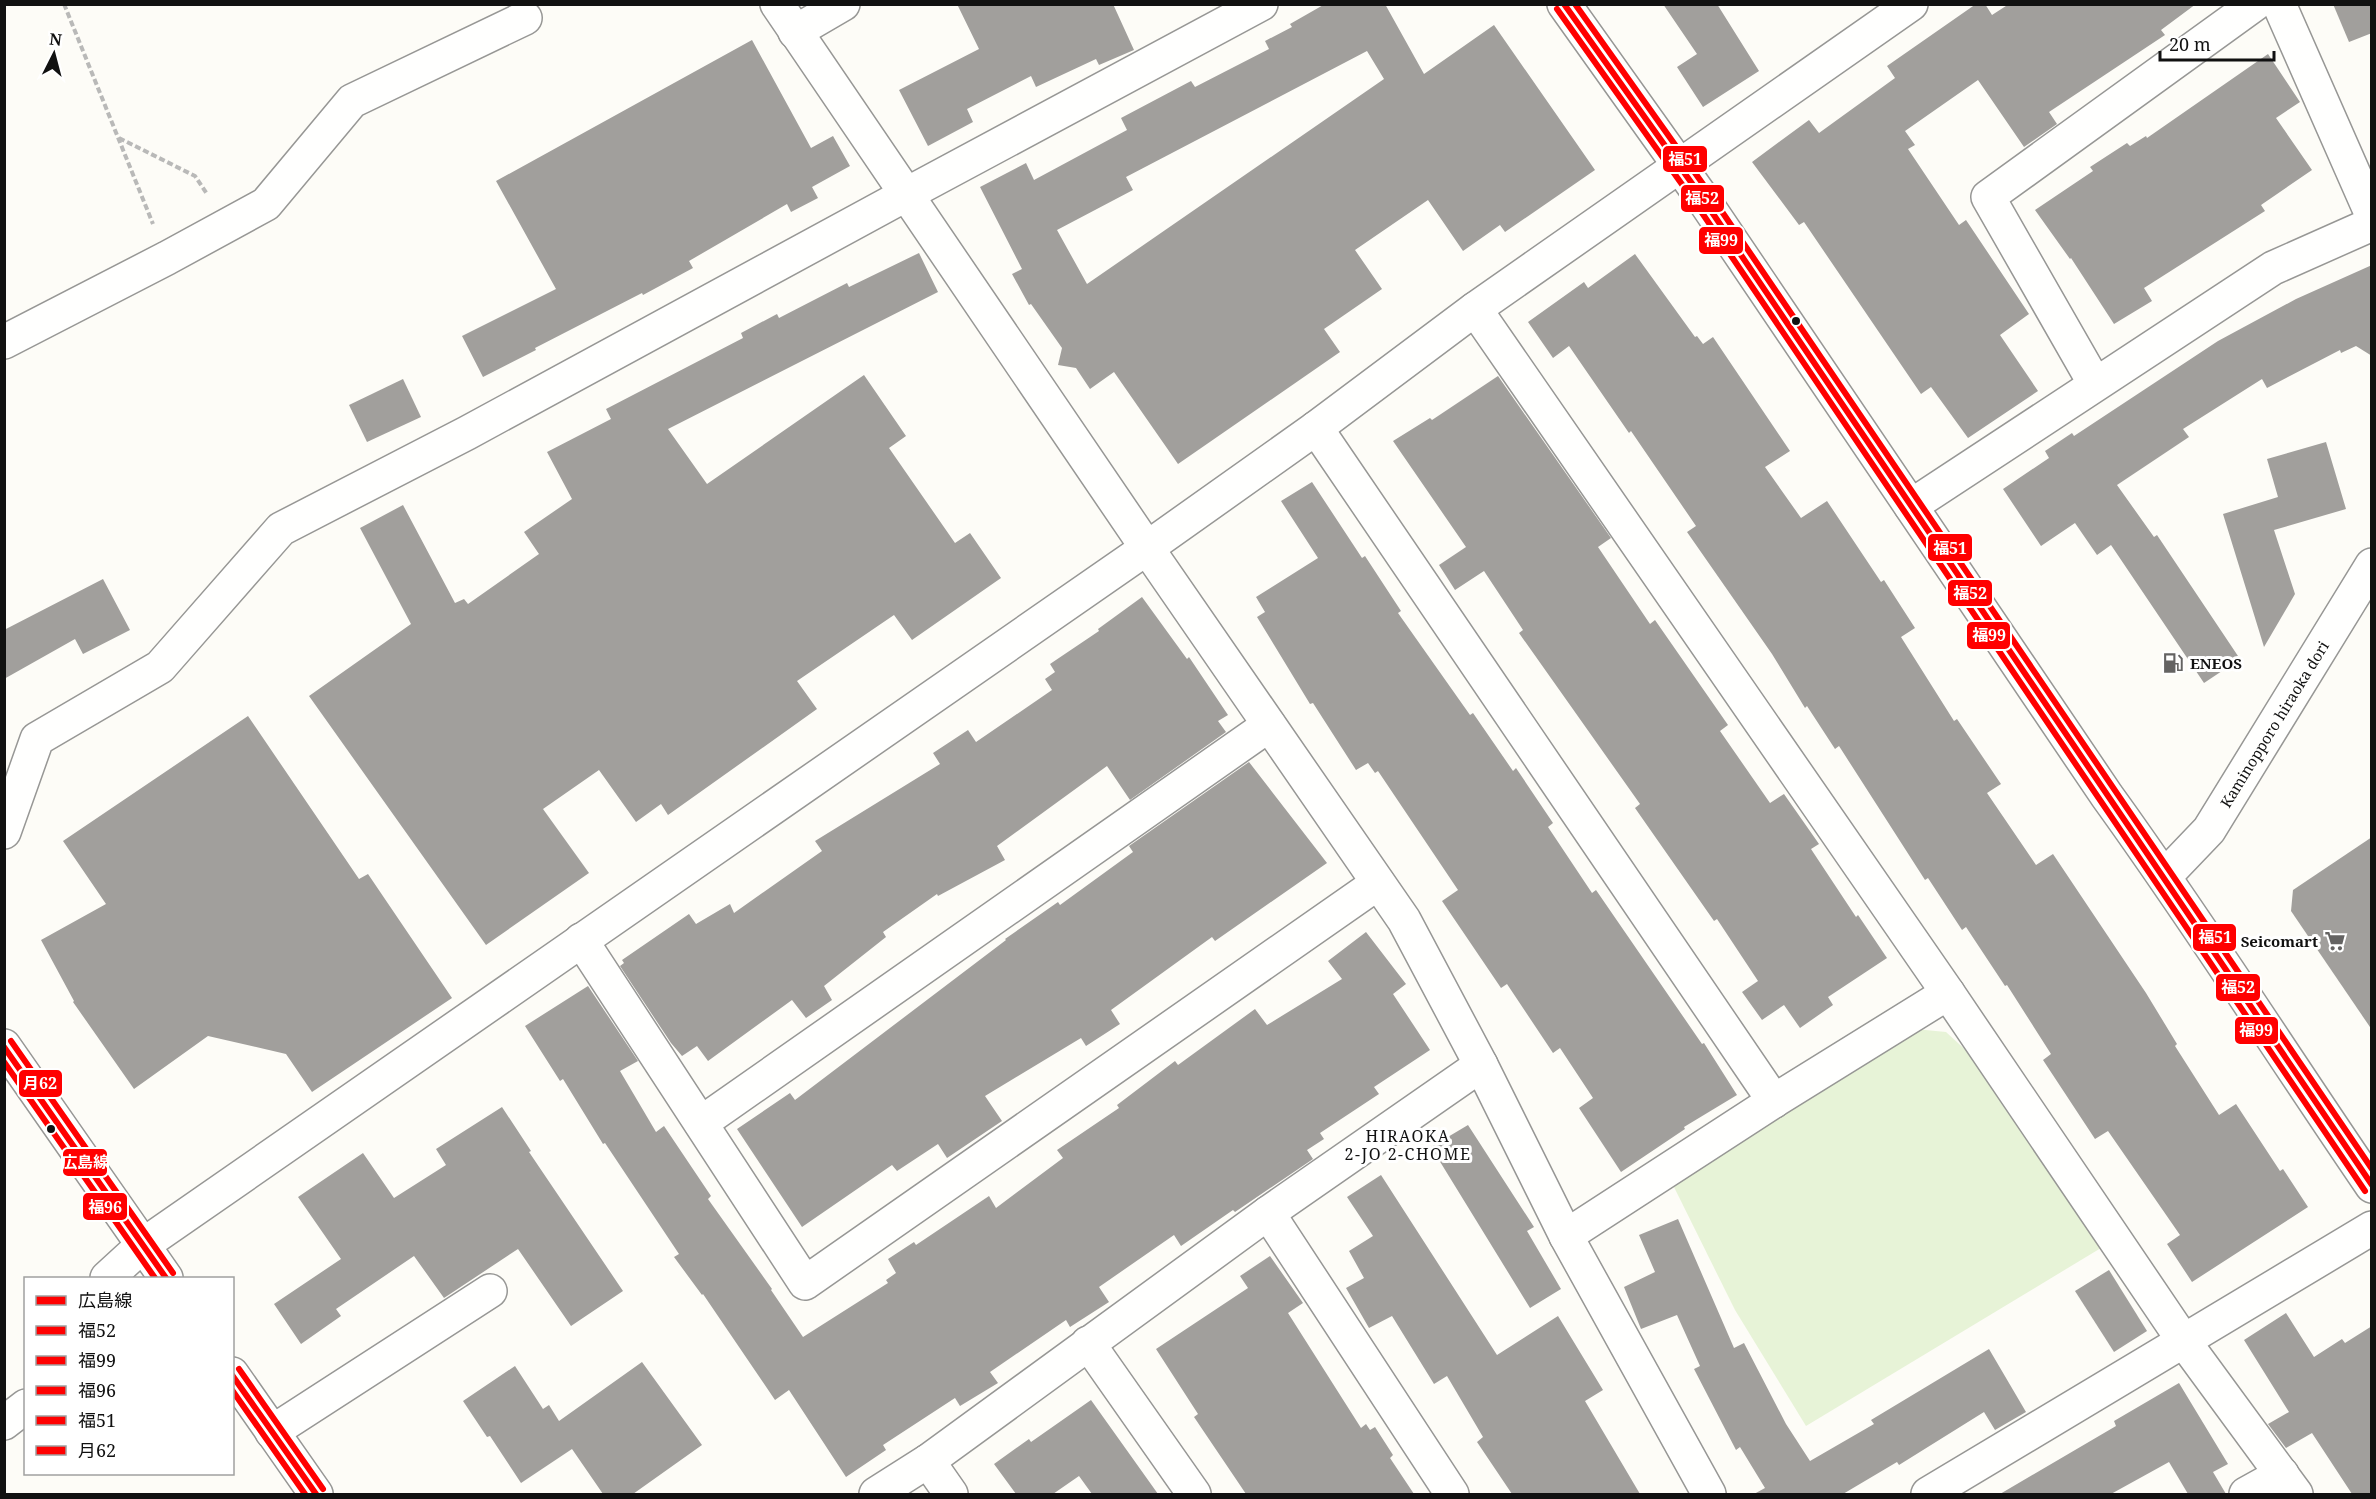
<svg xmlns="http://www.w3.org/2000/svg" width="2376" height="1499" viewBox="0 0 2376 1499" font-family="'Noto Serif','Noto Sans JP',serif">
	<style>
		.green { fill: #e7f3d7 }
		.building { fill: #a19f9c; fill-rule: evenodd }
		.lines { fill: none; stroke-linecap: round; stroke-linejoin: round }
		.minor-casing { stroke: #979795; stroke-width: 36 }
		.path { stroke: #b9b9b8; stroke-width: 4; stroke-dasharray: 6 3; stroke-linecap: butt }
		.minor { stroke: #fffffe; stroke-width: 33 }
		.bus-1-casing { stroke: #fff; stroke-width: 10 }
		.bus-2-casing { stroke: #fff; stroke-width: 10 }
		.bus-3-casing { stroke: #fff; stroke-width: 10 }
		.bus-4-casing { stroke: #fff; stroke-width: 10 }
		.bus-5-casing { stroke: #fff; stroke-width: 10 }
		.bus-6-casing { stroke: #fff; stroke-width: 10 }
		.bus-1 { stroke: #f00; stroke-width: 6 }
		.bus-2 { stroke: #f00; stroke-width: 6 }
		.bus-3 { stroke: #f00; stroke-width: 6 }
		.bus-4 { stroke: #f00; stroke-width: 6 }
		.bus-5 { stroke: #f00; stroke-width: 6 }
		.bus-6 { stroke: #f00; stroke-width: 6 }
		.bus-dot { fill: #111; stroke: #fff; stroke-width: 2 }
		.labels { text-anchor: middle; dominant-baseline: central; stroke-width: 6; stroke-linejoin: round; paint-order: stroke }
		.poi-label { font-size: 15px; font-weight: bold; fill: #111; stroke: #fff; text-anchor: start }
		.street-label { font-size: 15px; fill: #111; stroke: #fff }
		.neighbourhood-label { font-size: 16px; letter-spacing: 1.5px; fill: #111; stroke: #fff }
		.line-badge { stroke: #fff; stroke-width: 2 }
		.badge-label { font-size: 16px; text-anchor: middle; font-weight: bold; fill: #fff }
	</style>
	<rect width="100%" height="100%" fill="#fdfcf7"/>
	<path class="green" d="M1915 1029 1946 1032 1970 1054 2101 1248 1806 1426 1735 1310 1671 1181Z"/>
	<g class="building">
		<path d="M957 4H1113L1134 50 1099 65 1096 59 1036 87 1031 76 967 109 973 122 928 146 899 90 979 49Z"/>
		<path d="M1325 4H1385L1424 74 1494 25 1595 170 1505 232 1500 225 1463 251 1428 200 1355 250 1382 289 1324 329 1340 352 1178 464 1114 372 1090 389 1076 368 1058 365 1062 348 1031 304 1029 305 1012 274 1022 269 980 187 1026 163 1034 180 1127 130 1121 118 1191 81 1195 87 1269 49 1265 41 1292 27 1290 24ZM1367 51 1384 79 1087 284 1057 230 1133 190 1126 177Z"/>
		<path d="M1663 4H1717L1759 71 1703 107 1677 67 1697 54Z"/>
		<path d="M1976 4H1985L1992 15 2009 4H2196L2161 30 2165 35 2049 112 2057 124 2024 147 1978 80 1905 131 1915 145 1908 149 1959 225 1966 220 2029 314 2000 335 2038 391 1968 438 1931 387 1921 394 1804 222 1799 225 1752 162 1809 120 1819 133 1895 78 1887 66Z"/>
		<path d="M2333 4H2372V33L2349 42Z"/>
		<path d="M752 40 811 148 833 136 850 166 812 187 818 198 791 212 787 204 689 261 693 268 643 295 642 293 535 348 536 350 483 377 462 336 556 289 496 181Z"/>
		<path d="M2268 54 2300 102 2276 118 2312 170 2261 205 2265 211 2144 288 2152 301 2114 324 2071 258 2070 259 2035 210 2093 171 2090 167 2127 143 2130 146 2146 136 2147 138Z"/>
		<path d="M919 253 938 292 668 429 707 484 864 375 906 436 889 448 955 543 970 533 1001 578 912 640 894 615 797 681 817 709 668 815 661 804 636 822 599 770 543 809 589 873 486 945 309 696 411 624 360 528 403 505 455 603 464 599 468 604 539 554 524 532 572 499 547 452 611 419 606 409 743 338 741 333 777 314 779 318 847 283 849 287Z"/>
		<path d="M1635 254 1695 337 1697 336 1703 344 1713 337 1790 451 1765 467 1801 518 1827 501 1881 582 1884 580 1915 628 1901 637 1954 721 1957 719 2001 784 1987 793 2036 865 2053 854 2146 993 2177 1044 2175 1046 2219 1115 2236 1104 2280 1171 2283 1169 2308 1207 2192 1282 2167 1244 2180 1235 2108 1131 2095 1139 2043 1060 2051 1054 2007 985 2005 986 1966 927 1962 930 1928 878 1925 880 1839 746 1835 749 1807 706 1805 708 1772 654 1687 532 1696 526 1631 431 1629 433 1569 346 1553 358 1528 322 1584 282 1588 288Z"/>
		<path d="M2372 265V356L2356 346 2341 353 2340 350 2267 388 2262 379 2183 429 2189 437 2117 485 2154 537 2157 535 2240 659 2204 683 2111 545 2097 555 2075 523 2041 546 2003 489 2049 458 2045 451 2072 433 2074 436 2218 341 2296 299Z"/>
		<path d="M1498 376 1611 538 1598 547 1650 624 1655 620 1728 725 1720 731 1770 803 1784 794 1819 844 1811 849 1856 917 1858 915 1887 958 1828 997 1833 1005 1800 1028 1784 1005 1762 1020 1742 992 1758 981 1717 919 1714 921 1635 808 1640 804 1519 633 1523 630 1484 571 1455 590 1439 565 1466 547 1393 441 1430 418 1432 420Z"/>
		<path d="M403 379 421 417 367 442 349 405Z"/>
		<path d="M2326 442 2346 509 2274 530 2295 594 2264 647 2223 514 2278 497 2267 459Z"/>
		<path d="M1312 482 1362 558 1365 556 1401 611 1398 613 1470 715 1473 713 1513 771 1516 768 1553 823 1548 827 1592 893 1596 890 1702 1044 1704 1043 1737 1095 1684 1127 1685 1129 1621 1172 1579 1108 1593 1098 1560 1048 1553 1053 1507 984 1501 988 1442 901 1458 890 1378 771 1375 773 1368 763 1356 770 1313 703 1310 704 1257 617 1265 612 1256 597 1318 558 1281 501Z"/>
		<path d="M103 579 130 630 83 654 75 639 4 679V630Z"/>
		<path d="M1142 597 1187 659 1189 657 1228 715 1218 721 1226 732 1130 800 1107 766 997 846 1005 860 938 896 937 894 883 932 886 937 824 986 832 1000 806 1018 792 1000 708 1061 697 1046 682 1056 671 1043 620 966 624 963 622 960 689 914 696 924 730 904 734 913 822 851 815 841 940 764 933 753 968 730 976 742 1052 690 1045 679 1055 672 1050 664 1099 631 1098 629Z"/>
		<path d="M248 716 359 879 368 874 452 998 312 1092 286 1054 208 1036 134 1089 73 1002 74 1001 41 940 106 904 63 841Z"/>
		<path d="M1249 762 1327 863 1215 941 1212 937 1111 1010 1120 1024 1086 1046 1081 1038 985 1096 1002 1121 947 1158 938 1144 897 1171 892 1165 802 1227 737 1129 790 1093 795 1100 1006 940 1005 939 1058 902 1060 905 1133 852 1129 846Z"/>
		<path d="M2372 837V1030L2291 911 2293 890Z"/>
		<path d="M1366 932 1406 984 1393 994 1430 1050 1374 1087 1379 1094 1320 1133 1324 1139 1307 1150 1313 1159 1235 1212 1233 1210 1181 1246 1174 1235 1099 1287 1109 1302 1070 1327 1066 1320 990 1372 998 1383 960 1406 955 1398 883 1445 886 1450 846 1477 789 1390 775 1400 703 1294 702 1295 674 1257 679 1254 605 1143 603 1144 563 1079 560 1081 525 1026 588 986 638 1061 620 1071 656 1132 664 1126 711 1196 708 1199 772 1289 771 1290 803 1337 888 1283 886 1280 896 1273 888 1259 914 1242 916 1245 989 1196 996 1208 1063 1158 1057 1150 1119 1108 1117 1105 1175 1061 1178 1065 1255 1009 1267 1025 1342 979 1328 961Z"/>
		<path d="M502 1107 531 1151 529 1152 623 1291 571 1326 518 1249 444 1298 414 1256 336 1309 341 1316 301 1344 274 1304 341 1259 298 1197 363 1153 394 1198 446 1165 436 1149Z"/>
		<path d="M1468 1125 1534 1227 1527 1231 1561 1289 1530 1308 1431 1147Z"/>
		<path d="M1381 1175 1497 1355 1558 1316 1603 1390 1585 1401 1640 1494H1512L1477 1442 1483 1437 1447 1376 1434 1384 1392 1316 1369 1328 1346 1288 1364 1278 1349 1251 1373 1236 1347 1197Z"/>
		<path d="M1678 1219 1734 1348 1744 1343 1786 1424 1810 1461 1874 1424 1871 1420 1989 1349 2026 1412 1995 1430 1984 1412 1899 1465 1897 1462 1843 1494H1754L1765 1488 1740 1447 1736 1450 1694 1369 1700 1366 1677 1315 1641 1329 1624 1287 1655 1272 1639 1235Z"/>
		<path d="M1270 1256 1303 1303 1288 1313 1361 1428 1366 1424 1370 1430 1375 1427 1393 1455 1390 1458 1414 1494H1246L1194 1417 1198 1414 1156 1349 1248 1288 1240 1276Z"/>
		<path d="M2109 1270 2147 1331 2114 1352 2075 1291Z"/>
		<path d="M2286 1313 2314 1357 2342 1339 2345 1343 2372 1326V1494H2352L2312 1433 2286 1448 2268 1424 2289 1412 2244 1340Z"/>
		<path d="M642 1362 702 1445 633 1494H603L572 1449 521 1483 490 1436 487 1437 463 1401 515 1366 543 1409 549 1405 559 1421Z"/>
		<path d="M2179 1383 2228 1464 2213 1472 2226 1494H2188L2169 1462 2111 1494H2000L2116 1426 2114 1421Z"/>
		<path d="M1091 1400 1158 1494H1092L1079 1476 1053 1494H1016L994 1464 1029 1439 1031 1442Z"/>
	</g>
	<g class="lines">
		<g class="minor-casing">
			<g id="minor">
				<path d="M777 4 1147 548 1404 920 1481 1065 1566 1236 1709 1494"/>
				<path d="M1564 4 1703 199 2107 796C2199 923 2283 1056 2372 1186"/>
				<path d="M2279 4 2372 215"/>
				<path d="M795 32 843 4"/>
				<path d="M1475 309 1948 993 2183 1340 2296 1494"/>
				<path d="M4 342 167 258 266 204 352 101 525 18"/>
				<path d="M2095 384 1988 197 2255 4"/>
				<path d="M1316 428 1774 1101"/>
				<path d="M1911 506 2273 268 2372 224"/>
				<path d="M4 832 37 739 160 667 281 529 467 433 907 194 1261 4"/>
				<path id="s1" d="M2165 876 2209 830 2372 565"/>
				<path d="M581 940 805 1283 1378 883"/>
				<path d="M4 1046 166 1278"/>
				<path d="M701 1123 1269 725"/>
				<path d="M1268 1213 1452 1494"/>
				<path d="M1566 1236 1774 1101 1948 993"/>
				<path d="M107 1278 143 1245 1147 548 1316 428 1475 309 1911 4"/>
				<path d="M1088 1343 1194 1494"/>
				<path d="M232 1374 316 1494"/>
				<path d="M4 1423 26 1406"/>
				<path d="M272 1432 490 1291"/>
				<path d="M928 1461 951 1494"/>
				<path d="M876 1494 928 1461 1268 1213 1481 1065"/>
				<path d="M1928 1494 2372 1228"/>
				<path d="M2246 1494 2282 1474"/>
			</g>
		</g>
		<g class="path">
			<path d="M64 4 153 224"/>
			<path d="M119 138 195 176 207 194"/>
		</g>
		<use href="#minor" class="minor"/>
		<g class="bus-1-casing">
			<g id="bus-1">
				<path d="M4 1047 166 1278"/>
				<path d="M232 1375 316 1494"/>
			</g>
		</g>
		<g class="bus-2-casing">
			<path id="bus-2" d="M1564 4 1703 199 2372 1185"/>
		</g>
		<g class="bus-3-casing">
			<path id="bus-3" d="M1557 9 1696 204 2365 1191"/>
		</g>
		<g class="bus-4-casing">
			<g id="bus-4">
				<path d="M4 1062 155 1278"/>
				<path d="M232 1390 305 1494"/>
			</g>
		</g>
		<g class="bus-5-casing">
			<path id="bus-5" d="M1575 4 1710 194 2372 1169"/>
		</g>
		<g class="bus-6-casing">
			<g id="bus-6">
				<path d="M11 1041 173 1273"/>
				<path d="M239 1369 323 1489"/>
			</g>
		</g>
		<use href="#bus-1" class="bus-1"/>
		<use href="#bus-2" class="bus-2"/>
		<use href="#bus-3" class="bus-3"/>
		<use href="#bus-4" class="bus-4"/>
		<use href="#bus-5" class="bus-5"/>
		<use href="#bus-6" class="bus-6"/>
	</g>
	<defs>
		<g id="fuel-bare" transform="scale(1.62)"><path d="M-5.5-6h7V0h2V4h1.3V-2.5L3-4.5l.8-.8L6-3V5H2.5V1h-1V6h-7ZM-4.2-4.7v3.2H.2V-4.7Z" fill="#646362" stroke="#fff" stroke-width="2.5" paint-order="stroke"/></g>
		<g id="supermarket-bare" transform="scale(1.62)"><path d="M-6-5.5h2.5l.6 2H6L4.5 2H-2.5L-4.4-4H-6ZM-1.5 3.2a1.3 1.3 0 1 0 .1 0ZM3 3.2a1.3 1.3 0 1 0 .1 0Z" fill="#646362" stroke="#fff" stroke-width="2.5" paint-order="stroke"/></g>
	</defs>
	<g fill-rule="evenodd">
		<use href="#fuel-bare" x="2173" y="663"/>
		<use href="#supermarket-bare" x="2335" y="941"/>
	</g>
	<g class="bus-dot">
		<circle cx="1796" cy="321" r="5"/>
		<circle cx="51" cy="1129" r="5"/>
	</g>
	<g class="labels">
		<g class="poi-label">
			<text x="2190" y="663">ENEOS</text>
			<text x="2318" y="941" text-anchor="end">Seicomart</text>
		</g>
		<g class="street-label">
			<text stroke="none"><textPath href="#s1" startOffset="188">Kaminopporo hiraoka dori</textPath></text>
		</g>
		<g class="neighbourhood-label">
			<text x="1408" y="1136">HIRAOKA<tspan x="1408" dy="18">2-JO 2-CHOME</tspan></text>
		</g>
	</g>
	<g class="line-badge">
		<rect x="1662" y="145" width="46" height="28" rx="6" fill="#f00"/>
		<rect x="1680" y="184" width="45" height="29" rx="6" fill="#f00"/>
		<rect x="1698" y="226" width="46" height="29" rx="6" fill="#f00"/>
		<rect x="1927" y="533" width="46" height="29" rx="6" fill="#f00"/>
		<rect x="1947" y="579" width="46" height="28" rx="6" fill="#f00"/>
		<rect x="1966" y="621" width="45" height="29" rx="6" fill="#f00"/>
		<rect x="2192" y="923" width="45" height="29" rx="6" fill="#f00"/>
		<rect x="2215" y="973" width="46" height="29" rx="6" fill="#f00"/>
		<rect x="2234" y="1016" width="45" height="29" rx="6" fill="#f00"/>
		<rect x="18" y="1069" width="45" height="29" rx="6" fill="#f00"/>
		<rect x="62" y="1148" width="46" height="29" rx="6" fill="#f00"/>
		<rect x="82" y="1192" width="46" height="29" rx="6" fill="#f00"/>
	</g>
	<g class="badge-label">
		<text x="1685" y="165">福51</text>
		<text x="1702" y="204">福52</text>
		<text x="1721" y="246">福99</text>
		<text x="1950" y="554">福51</text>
		<text x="1970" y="599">福52</text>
		<text x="1989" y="641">福99</text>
		<text x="2215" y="943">福51</text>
		<text x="2238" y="993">福52</text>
		<text x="2256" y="1036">福99</text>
		<text x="40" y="1089">月62</text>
		<text x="85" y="1168">広島線</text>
		<text x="105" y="1213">福96</text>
	</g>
	<rect width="2376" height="1499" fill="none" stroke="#111111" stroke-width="12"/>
	<rect x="24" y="1277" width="210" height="198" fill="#ffffff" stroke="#a0a0a0" stroke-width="1.5"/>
	<rect x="36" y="1296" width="30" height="9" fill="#ff0000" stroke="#a0a0a0" stroke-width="1.5"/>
	<text x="78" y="1307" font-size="18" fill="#111111">広島線</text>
	<rect x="36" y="1326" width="30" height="9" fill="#ff0000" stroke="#a0a0a0" stroke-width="1.5"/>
	<text x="78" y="1337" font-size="18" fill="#111111">福52</text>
	<rect x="36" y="1356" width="30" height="9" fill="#ff0000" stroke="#a0a0a0" stroke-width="1.5"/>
	<text x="78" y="1367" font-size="18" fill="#111111">福99</text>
	<rect x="36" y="1386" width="30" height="9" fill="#ff0000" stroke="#a0a0a0" stroke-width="1.5"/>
	<text x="78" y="1397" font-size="18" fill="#111111">福96</text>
	<rect x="36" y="1416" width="30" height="9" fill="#ff0000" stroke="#a0a0a0" stroke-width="1.5"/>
	<text x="78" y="1427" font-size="18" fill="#111111">福51</text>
	<rect x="36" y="1446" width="30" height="9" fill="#ff0000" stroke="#a0a0a0" stroke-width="1.5"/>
	<text x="78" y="1457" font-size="18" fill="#111111">月62</text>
	<g transform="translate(54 54) rotate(6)" stroke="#ffffff" stroke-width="4.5" paint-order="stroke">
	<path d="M0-4.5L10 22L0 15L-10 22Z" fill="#111111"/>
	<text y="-9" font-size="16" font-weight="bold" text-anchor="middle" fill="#111111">N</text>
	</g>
	<path d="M2160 51v9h114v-9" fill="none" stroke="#111111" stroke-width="3"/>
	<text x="2169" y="51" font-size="18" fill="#111111" stroke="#ffffff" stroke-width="4.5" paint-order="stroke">20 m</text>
</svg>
